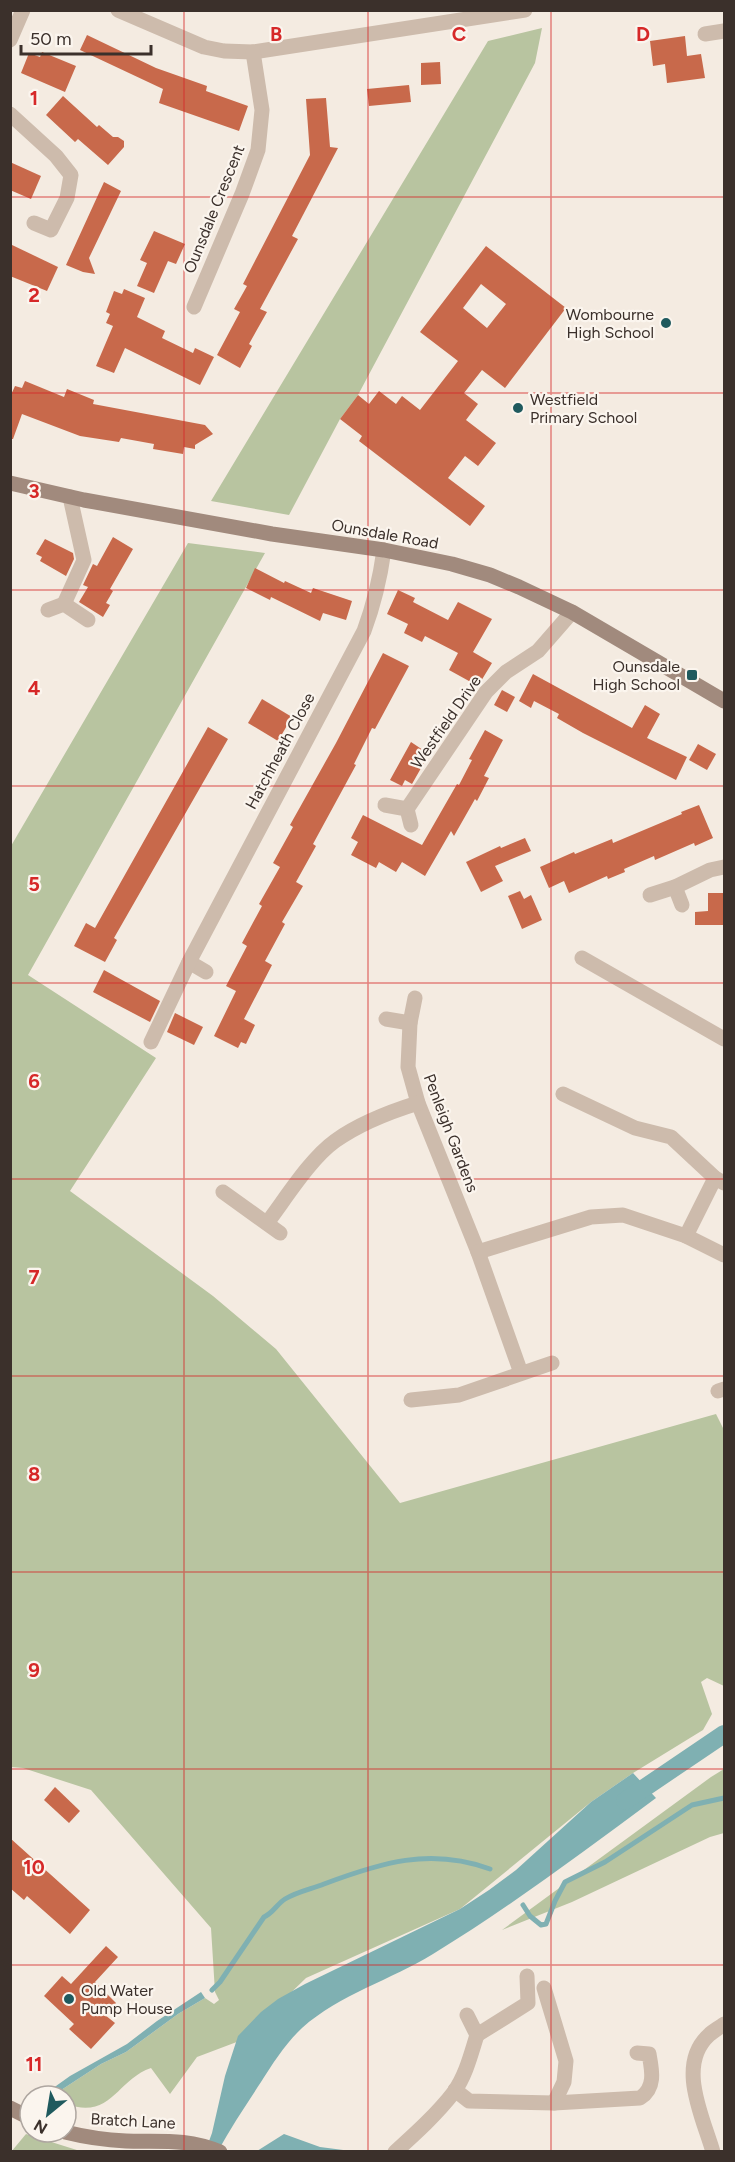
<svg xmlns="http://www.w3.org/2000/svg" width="735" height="2162" viewBox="0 0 735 2162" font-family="Figtree,sans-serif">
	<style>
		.green { fill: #b8c4a0 }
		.water { fill: #7fb0b2 }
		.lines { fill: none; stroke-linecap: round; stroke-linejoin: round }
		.stream { stroke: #7fb0b2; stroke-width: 5 }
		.canal { stroke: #7fb0b2; stroke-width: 18 }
		.building { fill: #c8694b; fill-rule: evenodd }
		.street { stroke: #cdbbac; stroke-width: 15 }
		.secondary { stroke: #a18a7d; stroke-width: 15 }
		.grid { fill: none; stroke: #d62828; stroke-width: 1.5; stroke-opacity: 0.55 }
		.poi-dot { fill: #1f5a5e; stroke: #fbf5ee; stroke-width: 2 }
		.labels { text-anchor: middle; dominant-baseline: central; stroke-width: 4.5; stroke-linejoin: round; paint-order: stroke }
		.street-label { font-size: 16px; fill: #3b302b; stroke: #fbf5ee }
		.poi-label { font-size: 16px; fill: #3b302b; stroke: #fbf5ee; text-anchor: end }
		.grid-label { font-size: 20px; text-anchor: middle; font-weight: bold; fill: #d62828; stroke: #fbf5ee; stroke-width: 4.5; stroke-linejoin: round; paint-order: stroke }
	</style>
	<rect width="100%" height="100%" fill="#f4ebe1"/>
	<g class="green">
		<path d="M542 28 535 63 358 395 340 419 289 515 211 501 488 41Z"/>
		<path d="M188 543 265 553 28 975 156 1058 70 1191 213 1296 276 1349 400 1503 716 1414 724 1430V1686L707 1678 701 1682 712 1714 703 1730 633 1773 591 1802 460 1909 306 1978 242 2040 197 2057 170 2094 151 2068C116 2080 112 2120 66 2104V2096H52L101 2064 126 2052 178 2014 205 1998 214 2004 219 2000 215 1992 211 1928 91 1790 23 1768 11 1767V846Z"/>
		<path d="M724 1769V1833L710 1837 572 1902 502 1930 711 1777Z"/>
		<path d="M26 2134 80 2151 11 2152Z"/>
	</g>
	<g class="water">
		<path d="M633 1773 656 1798C583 1852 510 1907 433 1954 391 1980 340 1994 302 2028 286 2043 273 2063 261 2082 246 2105 231 2127 218 2151L205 2152 212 2133 225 2076 238 2036 261 2012 278 1999 305 1984 460 1909 489 1890 516 1870 591 1802Z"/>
		<path d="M201 1992 205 1998 178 2014 126 2052 101 2064 52 2096H42L70 2076 127 2044 157 2021Z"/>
		<path d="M284 2134 320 2147 351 2151H257Z"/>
	</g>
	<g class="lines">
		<g class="stream">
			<path d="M523 1905 530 1916 541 1925 546 1924 555 1901 565 1882 605 1862 692 1805 724 1798"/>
			<path d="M212 1990 220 1982 264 1917C273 1913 277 1904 285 1899 296 1892 311 1889 324 1884 380 1863 430 1847 490 1869"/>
		</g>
		<path class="canal" d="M625 1801 724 1734"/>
	</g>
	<g class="building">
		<path d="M87 35 156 68 207 86 206 91 248 106 239 131 159 103 163 89 80 50Z"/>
		<path d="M685 36 687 56 701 54 705 78 667 83 665 64 653 66 650 41Z"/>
		<path d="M42 52 76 66 65 92 21 73 29 53 40 57Z"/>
		<path d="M440 62 441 84 421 85V63Z"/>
		<path d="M409 85 411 102 369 106 367 89Z"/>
		<path d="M63 96 97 127 99 125 113 137H118L124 141V147L108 165 78 139 75 142 46 115Z"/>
		<path d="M326 98 330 147 338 148 292 236 298 239 260 309 267 312 249 344 252 346 240 368 217 355 240 312 234 309 247 286 243 284 310 155 306 99Z"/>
		<path d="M10 162 41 176 31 199 10 190Z"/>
		<path d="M104 182 121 191 89 258 95 274 83 272 66 265Z"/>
		<path d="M154 231 185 244 176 264 168 261 154 293 137 286 147 263 140 260Z"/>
		<path d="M10 244 58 267 47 291 10 276Z"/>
		<path d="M486 246 566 308 505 388 482 370 464 393 478 404 466 420 496 443 478 466 465 456 448 478 485 506 470 526 359 441 362 436 340 419 358 395 369 404 379 391 396 404 402 396 420 410 458 361 420 332ZM481 284 506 304 487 328 463 308Z"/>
		<path d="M124 289 145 298 137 317 165 331 162 338 193 353 195 348 214 357 200 385 125 348 114 373 96 366 113 326 106 323 110 314 106 312 114 291 122 294Z"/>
		<path d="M25 381 64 397 67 389 94 400 93 404 205 425 213 434 195 445V449L184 447 183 454 153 449 154 444 121 438 119 442 80 436 22 414 13 439H10V397L15 386 22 388Z"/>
		<path d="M113 537 133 549 110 589 113 591 106 603 110 605 103 617 79 602 88 587 83 585 93 564 97 566Z"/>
		<path d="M45 539 73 553 74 559 66 576 40 561 42 557 36 554Z"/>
		<path d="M255 568 284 583 285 581 311 593 313 588 352 601 346 620 323 613 320 621 271 597 270 600 246 588Z"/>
		<path d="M398 590 415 598 413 602 448 620 458 602 492 619 473 652 492 663 478 686 449 670 458 653 425 636 422 642 404 633 408 624 387 614Z"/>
		<path d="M383 653 409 666 375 729 372 728 354 764 356 765 313 844 316 846 296 882 303 886 282 922 285 924 265 961 272 965 244 1019 255 1025 246 1044 241 1042 238 1048 214 1036 236 991 226 986 247 946 242 943 262 906 259 904 280 867 273 863 293 827 290 825 336 743Z"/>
		<path d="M533 674 632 728 645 705 660 714 647 738 687 757 676 780 583 733 557 718 559 714 534 701 531 708 519 701Z"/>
		<path d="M502 690 515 697 507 712 494 705Z"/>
		<path d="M262 699 292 717 278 741 248 723Z"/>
		<path d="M208 727 228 739 114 938 117 940 105 962 74 946 86 923 95 928Z"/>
		<path d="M485 730 503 740 484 776 489 778 477 801 475 799 454 836 451 831 425 876 402 862 396 872 379 862 376 868 351 855 358 842 351 838 363 815 422 845 457 784 459 785 472 760 469 759Z"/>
		<path d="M411 742 429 754 412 784 405 780 402 786 390 780Z"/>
		<path d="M698 744 716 754 707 770 689 760Z"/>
		<path d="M699 805 713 838 695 846 694 843 655 860 654 856 624 869 625 872 608 879 607 876 569 893 564 881 549 888 540 867 574 852 575 854 612 839 613 843 682 814 681 812Z"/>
		<path d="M525 838 531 851 495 866 503 881 481 892 466 862 500 846 501 848Z"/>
		<path d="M520 891 524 899 531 895 542 920 522 929 508 896Z"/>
		<path d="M708 893H724V925H695V912L708 911Z"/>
		<path d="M104 970 160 1001 150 1022 93 992Z"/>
		<path d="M175 1013 203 1027 194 1045 167 1032Z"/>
		<path d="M55 1787 80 1811 69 1823 44 1800Z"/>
		<path d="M10 1838 90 1910 70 1934 27 1896 24 1900 10 1888Z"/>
		<path d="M106 1946 118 1957 95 1982 116 2003 105 2015 115 2023 91 2049 69 2029 74 2024 44 1996 62 1976 71 1984Z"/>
	</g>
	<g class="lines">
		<g class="street">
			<path d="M118 10 204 47 224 51 253 52 525 10"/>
			<path d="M705 34 724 31"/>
			<path d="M10 40 23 10"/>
			<path d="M10 114 56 156 71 175 67 198 51 230 34 223"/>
			<path d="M194 307 242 194 258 150 262 110 253 52"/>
			<path d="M64 604 84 560 70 497"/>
			<path d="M48 610 64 604 88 620"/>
			<path d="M385 805 407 809 411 825"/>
			<path d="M407 809 486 692 506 672 538 651 572 612"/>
			<path d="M675 887 682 905"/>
			<path d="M650 895 675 887 710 870 724 867"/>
			<path d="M582 958 724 1039"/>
			<path d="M189 962 206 972"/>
			<path d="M415 998 410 1023 408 1067 418 1103 478 1252 521 1373"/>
			<path d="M386 1019 410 1023"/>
			<path d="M151 1042 189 962 364 631C374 604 380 579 384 550"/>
			<path d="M563 1094 635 1128 671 1137 715 1178 724 1183"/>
			<path d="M223 1192 280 1233"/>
			<path d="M267 1223C286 1198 310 1159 335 1141 360 1123 389 1112 418 1103"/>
			<path d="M686 1236 715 1178"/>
			<path d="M478 1252 591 1217 623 1215 686 1236 724 1255"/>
			<path d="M718 1391 724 1389"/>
			<path d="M411 1400 459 1395 552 1363"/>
			<path d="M477 2035 528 2003 527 1976"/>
			<path d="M455 2090 469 2101 554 2103 564 2082 566 2061 544 1988"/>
			<path d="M554 2103 640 2098C656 2088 652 2070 649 2054L637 2053"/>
			<path d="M395 2152C416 2133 437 2114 454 2092 466 2075 471 2054 477 2035L467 2015"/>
			<path d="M713 2152C703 2117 676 2065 709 2035 713 2031 719 2028 724 2024"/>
		</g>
		<g class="secondary">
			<path d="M10 483 84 500 272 534 384 550 452 564 490 575 519 587 572 612 724 701"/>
			<path d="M10 2108 30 2118"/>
			<path d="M65 2132C85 2137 105 2140 126 2141 160 2142 187 2138 220 2152"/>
		</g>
	</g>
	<path class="grid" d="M184 10V2152M368 10V2152M551 10V2152M10 197H724M10 393H724M10 590H724M10 786H724M10 983H724M10 1179H724M10 1376H724M10 1572H724M10 1769H724M10 1965H724"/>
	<g class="poi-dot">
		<circle cx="666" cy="323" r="6"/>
		<circle cx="518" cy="408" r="6"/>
		<rect x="686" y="669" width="12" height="12" rx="3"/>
		<circle cx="69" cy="1999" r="6"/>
	</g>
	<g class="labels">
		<g class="street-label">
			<text transform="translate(214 209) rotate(-68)">Ounsdale Crescent</text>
			<text transform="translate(385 534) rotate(10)">Ounsdale Road</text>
			<text transform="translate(446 722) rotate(-55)">Westfield Drive</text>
			<text transform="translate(280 751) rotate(-62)">Hatchheath Close</text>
			<text transform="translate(451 1133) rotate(69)">Penleigh Gardens</text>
			<text transform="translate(133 2121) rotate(3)">Bratch Lane</text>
		</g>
		<g class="poi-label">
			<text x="654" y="314">Wombourne<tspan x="654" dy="18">High School</tspan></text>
			<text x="530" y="399" text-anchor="start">Westfield<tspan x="530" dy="18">Primary School</tspan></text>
			<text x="680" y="666">Ounsdale<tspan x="680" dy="18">High School</tspan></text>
			<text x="81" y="1990" text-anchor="start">Old Water<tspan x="81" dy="18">Pump House</tspan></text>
		</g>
	</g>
	<g class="grid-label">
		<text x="276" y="41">B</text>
		<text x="459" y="41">C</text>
		<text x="643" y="41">D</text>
		<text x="34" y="105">1</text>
		<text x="34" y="302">2</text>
		<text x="34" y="498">3</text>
		<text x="34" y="695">4</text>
		<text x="34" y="891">5</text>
		<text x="34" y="1088">6</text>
		<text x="34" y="1284">7</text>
		<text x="34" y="1481">8</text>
		<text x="34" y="1677">9</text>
		<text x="34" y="1874">10</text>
		<text x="34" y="2071">11</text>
	</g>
	<rect width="735" height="2162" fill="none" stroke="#3b302b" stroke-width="24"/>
	<g transform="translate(48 2114) rotate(210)"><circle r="28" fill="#fbf5ee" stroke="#aea6a0" stroke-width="1.5"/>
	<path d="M0-4.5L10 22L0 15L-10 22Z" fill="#1f5a5e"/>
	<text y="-9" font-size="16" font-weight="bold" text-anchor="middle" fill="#3b302b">N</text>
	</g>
	<path d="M21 45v9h130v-9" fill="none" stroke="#3b302b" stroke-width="3"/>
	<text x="30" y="45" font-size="18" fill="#3b302b" stroke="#fbf5ee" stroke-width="4.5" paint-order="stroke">50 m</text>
</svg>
